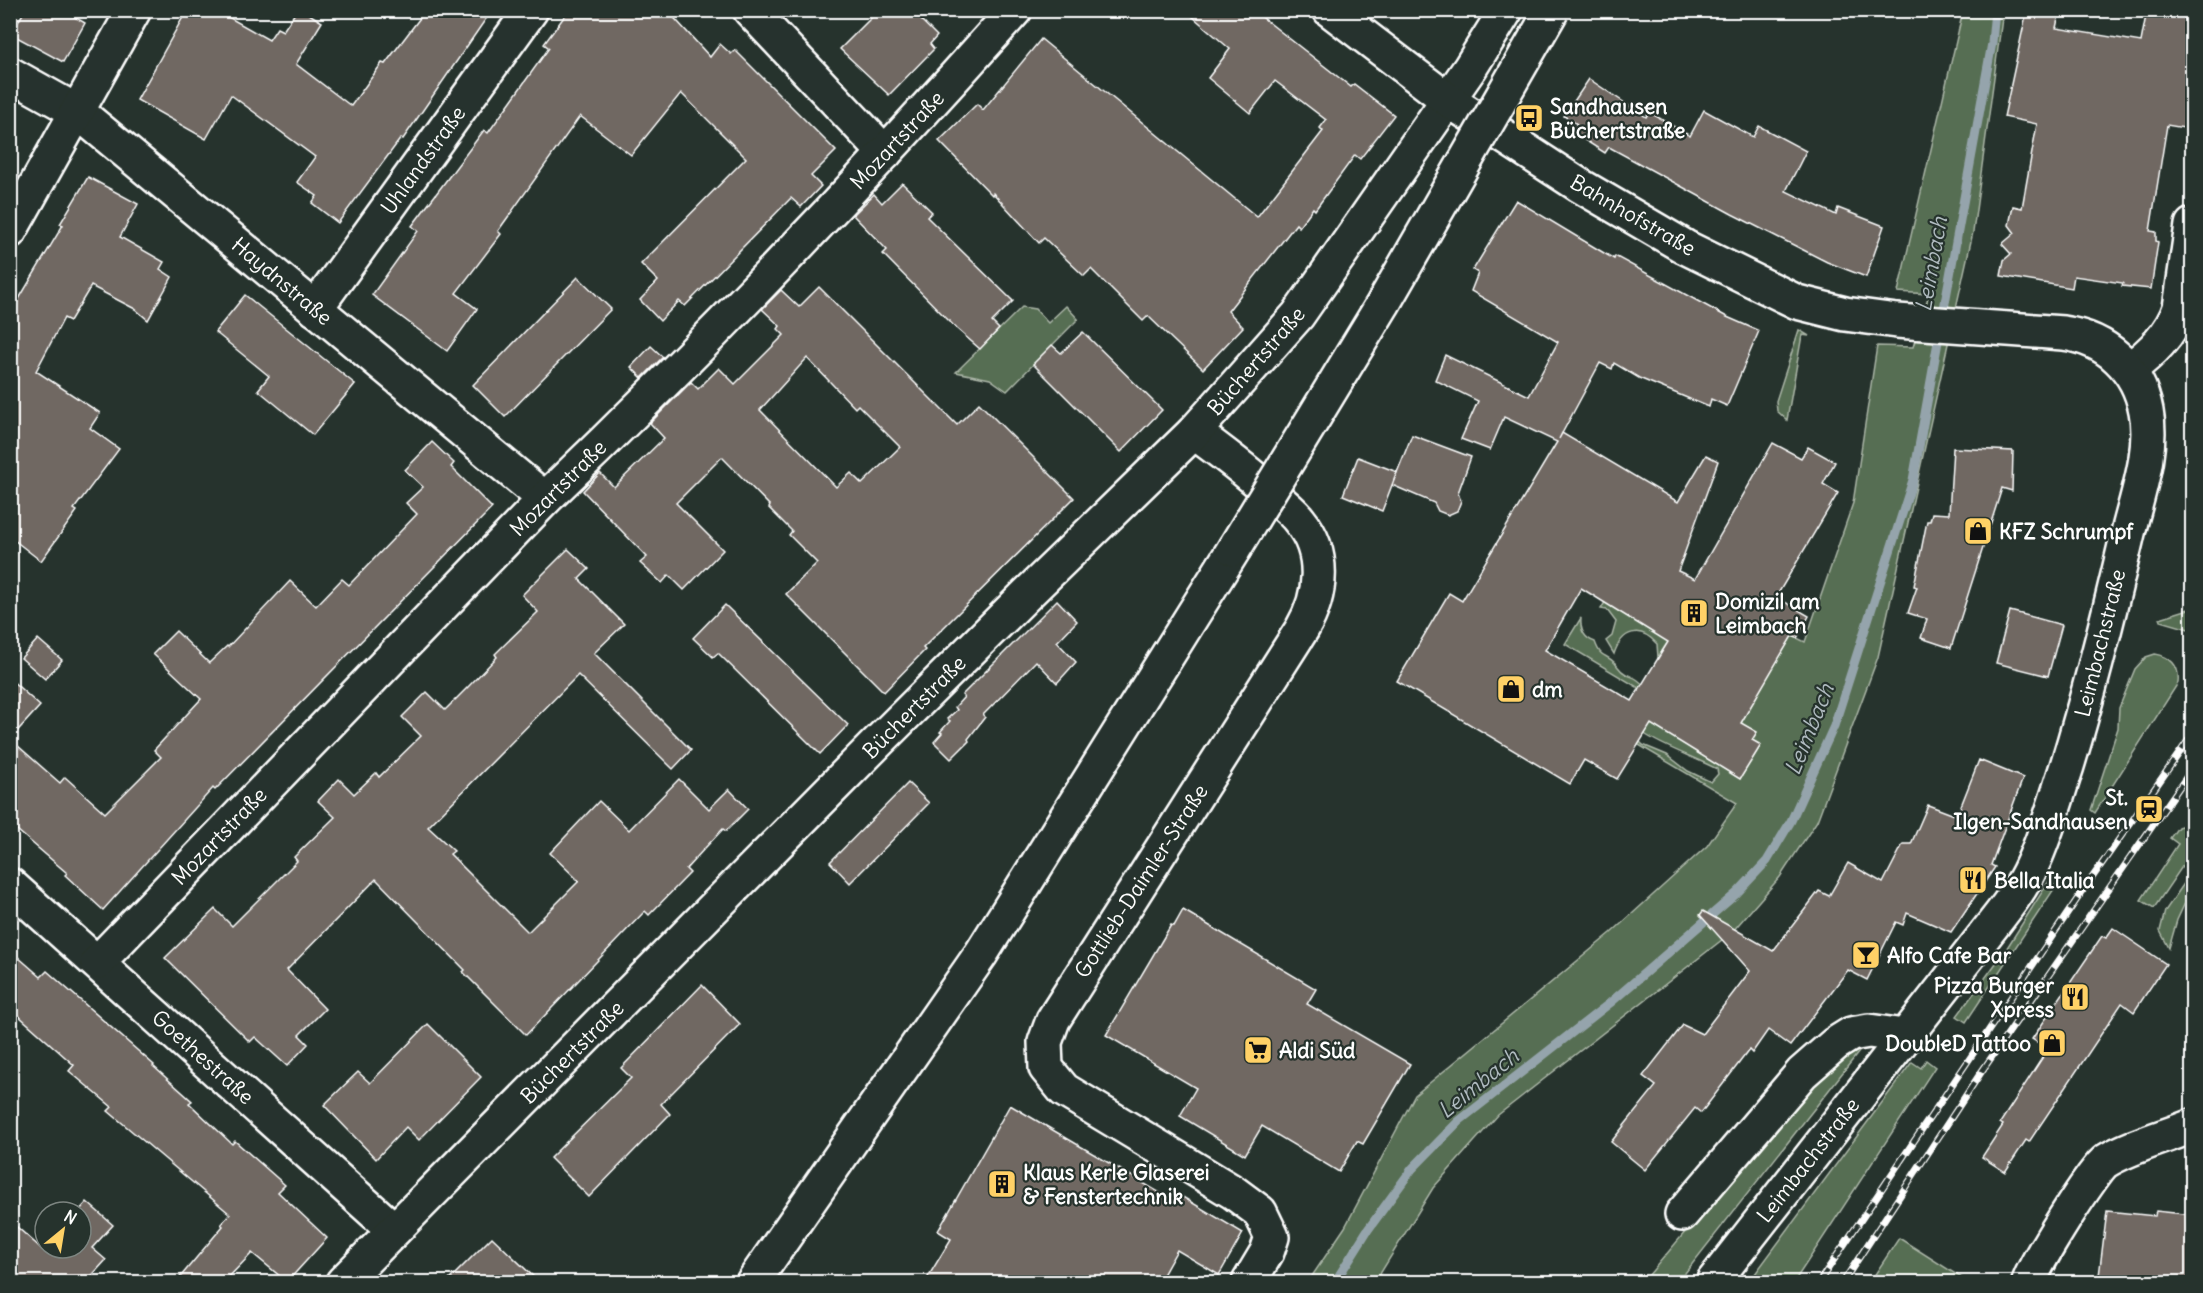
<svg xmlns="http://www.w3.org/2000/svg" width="2203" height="1293" viewBox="0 0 2203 1293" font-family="Delius,sans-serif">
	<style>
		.green { fill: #576e52; stroke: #abb6a8; stroke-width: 1.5 }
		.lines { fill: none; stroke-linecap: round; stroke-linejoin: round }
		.stream { stroke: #95a4ac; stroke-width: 9 }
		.building { fill: #706862; stroke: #fff; stroke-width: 1.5; fill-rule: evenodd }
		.minor-casing { stroke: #fff; stroke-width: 38 }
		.tertiary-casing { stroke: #fff; stroke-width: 38 }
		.secondary-casing { stroke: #fff; stroke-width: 38 }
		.minor { stroke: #26332d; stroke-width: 33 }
		.tertiary { stroke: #26332d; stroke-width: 33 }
		.secondary { stroke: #26332d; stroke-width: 33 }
		.rail-casing { stroke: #fff; stroke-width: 7 }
		.rail { stroke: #26332d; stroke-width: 4.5; stroke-dasharray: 14; stroke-linecap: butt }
		.secondary-bridge-casing { stroke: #fff; stroke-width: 38; stroke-linecap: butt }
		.secondary-bridge { stroke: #26332d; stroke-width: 33 }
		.labels { text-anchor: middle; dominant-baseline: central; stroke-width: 4.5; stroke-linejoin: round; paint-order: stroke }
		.poi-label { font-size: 21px; font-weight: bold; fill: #fff; stroke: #26332d; text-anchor: start }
		.street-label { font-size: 21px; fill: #fff; stroke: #26332d }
		.water-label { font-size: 22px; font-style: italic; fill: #b0bbc0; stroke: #26332d }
	</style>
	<rect width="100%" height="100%" fill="#26332d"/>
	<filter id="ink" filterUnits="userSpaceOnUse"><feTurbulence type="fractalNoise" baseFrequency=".0167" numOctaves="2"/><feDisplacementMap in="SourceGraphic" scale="12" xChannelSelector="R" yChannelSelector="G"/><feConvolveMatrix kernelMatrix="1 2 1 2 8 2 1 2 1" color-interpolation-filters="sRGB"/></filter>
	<g filter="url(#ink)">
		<g class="green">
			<path d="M1963 11H2003L1973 232 1878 657 1817 821 1780 877 1732 932 1498 1115 1433 1188 1375 1282H1308L1345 1227 1415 1095 1611 933 1707 846 1737 803 1617 732 1635 737 1643 745 1667 755 1688 771 1711 782 1718 774 1717 769C1694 757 1663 747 1643 733L1651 724 1740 779 1761 745 1752 740 1756 732 1741 723 1791 635 1805 642 1853 503 1877 346 1913 347 1929 294 1898 292Z"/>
			<path d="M1066 306 1078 319 1007 391 990 379 956 372 1022 307 1035 309 1048 323Z"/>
			<path d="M1799 330 1809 336 1802 335 1787 420 1777 411 1776 401Z"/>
			<path d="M1622 573 1668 642 1658 657 1657 644C1640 625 1622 630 1614 654L1606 641 1612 636 1616 622 1607 610 1601 609Z"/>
			<path d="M2192 608V630L2161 621 2160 618Z"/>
			<path d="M1581 618C1580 629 1583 638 1595 642 1601 659 1605 653 1615 663 1619 668 1620 671 1626 674 1633 678 1637 677 1642 684V690L1565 644Z"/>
			<path d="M2155 654C2171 657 2180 666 2178 683L2095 813 2091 810 2118 728 2119 708 2135 669 2146 657Z"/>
			<path d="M2192 823V852L2154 908 2141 900 2178 844 2170 838 2178 827Z"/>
			<path d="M2192 872V893L2184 905 2177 920 2169 948 2160 931 2165 911Z"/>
			<path d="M2049 881 2056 886 1966 1022 1957 1016 2005 951Z"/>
			<path d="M1862 1048 1678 1282H1643L1815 1078 1842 1053Z"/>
			<path d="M1926 1060 1935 1067 1794 1282H1749L1912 1062 1921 1068Z"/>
			<path d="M1899 1238 1968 1282H1870Z"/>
		</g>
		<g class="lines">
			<path class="stream" d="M1335 1282 1367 1231 1412 1169 1459 1121 1610 1003 1737 893 1767 861 1791 821 1834 726 1913 480 1992 43 1995 10"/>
		</g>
		<g class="building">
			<path d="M25 10H63L85 23 63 62 11 34Z"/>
			<path d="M187 10H216L269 40 277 28 283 31 297 10H303L322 22 296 64 351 106 382 63 385 64 426 10H492L403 139 401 138 338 223 312 203 317 196 297 182 315 157 231 95 206 139 137 100Z"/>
			<path d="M569 10H667L710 57 720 44 731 54 735 50 836 151 811 176 821 186 801 207 791 198 685 306 679 301 660 321 640 300 658 281 641 264 746 158 681 93 631 155 580 116 498 231 501 234 456 293 477 309 447 351 372 295 418 231 412 226 484 130 488 133 549 48 544 44Z"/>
			<path d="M879 10H911L937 36 930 44 934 49 889 95 840 49Z"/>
			<path d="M1185 10H1253L1351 87 1354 84 1394 115 1360 159 1355 155 1315 210 1313 208 1299 227 1296 224 1228 311 1243 327 1203 369 1148 316 1143 321 1091 269 1084 276 1044 238 1039 243 993 193 992 195 939 141 977 104 983 110 1041 39 1257 217 1323 131 1320 128 1326 120 1275 81 1250 113 1208 78 1230 49Z"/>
			<path d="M2027 10H2060L2056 28 2141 42 2147 10H2193V78L2184 128 2167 125 2150 231 2156 232V241L2158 242 2151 289 2122 286 2123 283 2074 276 2072 288 2001 276 2004 260 2011 254 2002 244 2015 233 2009 225 2013 206 2022 208 2037 124 2004 117Z"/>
			<path d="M1589 79 1646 117 1649 112 1690 136 1704 110 1753 137 1759 126 1806 151 1786 191 1836 215 1838 208 1884 226 1866 277 1827 262 1732 214 1609 147 1605 153 1572 132 1577 124 1564 116Z"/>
			<path d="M88 177 138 204 120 237 164 262 160 269 172 277 148 320 135 309 91 286 70 321 64 318 36 371 100 413 90 428 119 449 74 509 77 511 41 561 10 537V314L63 225 60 224Z"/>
			<path d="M902 183 932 212 927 217 1013 301 992 322 999 329 980 349 957 329 883 254 887 250 853 215 874 194 882 203Z"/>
			<path d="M1516 200 1614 259 1615 256 1727 317 1759 331 1727 406 1711 399 1709 407 1639 378 1614 363 1612 369 1600 363 1559 439 1562 433 1678 502 1706 455 1718 461 1678 571 1695 579 1773 443 1801 458 1808 447 1835 462 1823 484 1838 493 1776 597 1809 616 1797 638 1792 636 1741 723 1757 732 1752 740 1761 745 1740 779 1651 724 1617 779 1584 760 1570 784 1397 681 1449 593 1462 601 1557 442 1504 417 1490 450 1461 439 1478 401 1435 380 1445 355 1529 396 1558 342 1471 291 1478 273 1473 270ZM1581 588 1668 642 1632 701 1545 650Z"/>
			<path d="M578 277 611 309 505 417 473 385Z"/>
			<path d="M819 287 957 425 979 403 1074 498 923 648 925 650 884 692 786 594 817 563 789 535 792 531 769 508 770 506 722 457 676 503 723 550 684 590 669 575 662 583 640 563 647 557 583 491 600 473 614 487 664 438 650 423 691 382 698 389 719 368 735 384 784 335 778 329 780 326 762 309 781 290 799 307ZM807 358 855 408 858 405 900 447 862 484 851 473 836 487 760 410Z"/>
			<path d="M245 295 355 384 313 435 258 390 269 376 215 332Z"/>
			<path d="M1083 332 1162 410 1121 452 1033 364 1052 345 1061 353Z"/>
			<path d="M651 346 663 357 642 378 631 367Z"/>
			<path d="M1412 435 1471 457 1458 493 1461 501 1457 511 1448 515 1438 511 1434 503 1392 485Z"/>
			<path d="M432 442 454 463 451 467 492 508 215 790 213 788 103 910 65 875 67 873 10 824V739L60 783 65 777 105 813 161 757 154 750 201 699 153 654 176 631 209 663 227 646 228 647 290 581 316 606 342 579 349 585 417 514 406 503 423 487 405 470Z"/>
			<path d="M1953 448 2013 451 2012 491 2002 488 1951 648 1921 638 1927 619 1908 613 1917 587 1914 586 1927 521H1930L1932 513 1949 514Z"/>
			<path d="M1358 457 1397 472 1382 511 1343 495Z"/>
			<path d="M568 549 589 569 579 579 624 624 594 653 691 750 673 769 578 675 428 827 454 851 450 854 528 932 579 881 550 853 599 801 629 830 679 779 709 809 729 789 748 809 726 831 723 829 705 848 686 869 690 873 649 915 645 911 526 1035 463 972 465 970 376 879 287 970 325 1009 299 1035 308 1044 287 1066 255 1037 250 1042 165 958 215 909 232 926 297 861 294 857 335 817 318 801 339 779 354 794 376 773 379 777 421 736 402 717 427 692 445 710 467 688 497 657 495 654 538 612 522 595Z"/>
			<path d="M1057 600 1077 621 1057 642 1076 662 1057 683 1036 661 983 715 985 717 968 739 969 741 951 759 934 742 942 733 940 732 950 721 947 719 957 710 955 707 964 697 962 695Z"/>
			<path d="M725 605 848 725 820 754 718 653 713 657 693 638Z"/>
			<path d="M2010 611 2062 625 2048 676 1996 663Z"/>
			<path d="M38 639 62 660 45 679 21 658Z"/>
			<path d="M10 679 40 706 10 739Z"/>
			<path d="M1979 760 2023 778 1991 865 1995 867 1951 932 1907 913 1903 925 1896 922 1867 980 1848 970 1790 1046 1768 1030 1752 1053 1749 1050 1701 1113 1695 1108 1645 1170 1611 1142 1656 1086 1643 1076 1683 1025 1702 1034 1750 971 1700 915 1703 911 1773 951 1819 891 1829 896 1848 863 1883 883 1903 844H1911L1928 805 1957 816Z"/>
			<path d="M908 783 929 803 850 883 830 862Z"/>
			<path d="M1183 910 1316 989 1307 1004 1410 1064 1363 1144 1357 1141 1339 1172 1262 1126 1245 1155 1180 1116 1196 1088 1106 1035 1171 925 1174 926Z"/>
			<path d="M2113 928 2166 964 2134 1012 2122 1003 2029 1142 2026 1140 2005 1172 1982 1157 2003 1125 2000 1123 2048 1049 2032 1039 2102 936 2106 938Z"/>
			<path d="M10 950 41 977 47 971 154 1065 153 1066 192 1101 189 1103 232 1144 235 1141 285 1185 278 1192 327 1238 287 1282 252 1253 224 1282H176L223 1226 221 1224 230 1214 108 1111 112 1107 69 1071 74 1065 10 1008Z"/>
			<path d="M702 985 740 1024 661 1104 670 1114 589 1197 550 1158 631 1078 621 1068Z"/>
			<path d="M428 1024 481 1077 419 1140 406 1127 376 1159 324 1105 358 1072 370 1083Z"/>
			<path d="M1010 1105 1172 1200 1176 1193 1243 1233 1219 1275 1177 1250 1159 1282H925L951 1239 938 1231Z"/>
			<path d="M87 1202 113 1225 92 1248 106 1260 86 1282H10V1221L42 1249 45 1246V1248H81V1212H78Z"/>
			<path d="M2107 1211 2155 1216 2156 1211 2193 1215V1281L2152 1277 2151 1282 2099 1276Z"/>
			<path d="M492 1237 539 1282H447Z"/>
		</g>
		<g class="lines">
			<g class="minor-casing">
				<g id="minor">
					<path d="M750 10 885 153"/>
					<path d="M10 74 78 112 545 499"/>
					<path d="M10 231 134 10"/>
					<path d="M315 309 531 10"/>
					<path d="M2129 370C2151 353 2171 335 2180 308L2192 225"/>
					<path d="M1194 432C1221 452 1249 472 1273 495 1282 504 1293 511 1300 521 1326 553 1322 595 1302 629L1053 1020 1045 1042 1046 1068 1064 1090 1233 1192 1260 1212 1272 1237 1267 1252 1249 1282"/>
					<path d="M10 885 394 1230"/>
					<path d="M98 962 545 499C708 343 864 179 1015 10"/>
					<path d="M1682 1214 1802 1073 1835 1044 1851 1034 1869 1031 1904 1036"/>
					<path d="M343 1282 876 744 1027 594 1194 432 1298 315 1470 68 1506 10"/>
					<path d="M2029 1282C2034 1265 2093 1170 2106 1161 2128 1147 2168 1136 2192 1126"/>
				</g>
			</g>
			<g class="tertiary-casing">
				<path id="tertiary" d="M1330 10 1448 100 1579 185 1685 247 1797 302 1845 314 1897 321 2063 333C2107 339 2138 368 2146 411 2154 452 2136 498 2127 537 2109 614 2090 691 2067 766 2056 799 2047 833 2032 865 2023 886 2009 904 1995 922L1713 1282"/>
			</g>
			<g class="secondary-casing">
				<path id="secondary" d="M753 1282 981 954 1234 549"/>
			</g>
			<use href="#minor" class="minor"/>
			<use href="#tertiary" class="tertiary"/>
			<use href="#secondary" class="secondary"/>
			<g class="rail-casing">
				<g id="rail">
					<path d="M1819 1282 2080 895 2192 735"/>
					<path d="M1843 1282 1982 1071 2192 769"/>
				</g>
			</g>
			<use href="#rail" class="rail"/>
			<g class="secondary-bridge-casing">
				<path id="secondary-bridge" d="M1234 549 1383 304 1552 10"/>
			</g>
			<use href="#secondary-bridge" class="secondary-bridge"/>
		</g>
	</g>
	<defs>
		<g id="bus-square" transform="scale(1.5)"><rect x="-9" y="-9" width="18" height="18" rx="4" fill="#ffd166" stroke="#26332d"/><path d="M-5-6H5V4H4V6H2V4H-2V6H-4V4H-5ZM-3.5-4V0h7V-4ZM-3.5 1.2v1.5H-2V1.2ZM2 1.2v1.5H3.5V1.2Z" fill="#111"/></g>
		<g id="shop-square" transform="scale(1.5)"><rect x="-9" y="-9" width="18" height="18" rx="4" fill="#ffd166" stroke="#26332d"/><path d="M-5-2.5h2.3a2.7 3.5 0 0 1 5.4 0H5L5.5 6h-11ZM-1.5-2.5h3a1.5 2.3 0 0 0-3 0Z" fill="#111"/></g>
		<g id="building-square" transform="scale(1.5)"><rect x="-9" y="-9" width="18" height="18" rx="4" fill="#ffd166" stroke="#26332d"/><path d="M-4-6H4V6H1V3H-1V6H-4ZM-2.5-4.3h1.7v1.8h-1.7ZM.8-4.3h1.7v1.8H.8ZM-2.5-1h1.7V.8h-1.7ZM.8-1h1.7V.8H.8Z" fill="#111"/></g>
		<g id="station-square" transform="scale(1.5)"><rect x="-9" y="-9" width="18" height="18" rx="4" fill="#ffd166" stroke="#26332d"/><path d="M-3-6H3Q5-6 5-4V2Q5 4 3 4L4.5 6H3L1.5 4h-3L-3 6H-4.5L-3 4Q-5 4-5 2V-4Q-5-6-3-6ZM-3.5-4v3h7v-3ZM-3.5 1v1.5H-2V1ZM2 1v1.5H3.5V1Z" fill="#111"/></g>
		<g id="restaurant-square" transform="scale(1.5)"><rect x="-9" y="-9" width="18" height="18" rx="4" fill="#ffd166" stroke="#26332d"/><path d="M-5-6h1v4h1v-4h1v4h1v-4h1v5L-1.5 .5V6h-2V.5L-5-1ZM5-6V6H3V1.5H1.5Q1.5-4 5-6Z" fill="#111"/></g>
		<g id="bar-square" transform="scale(1.5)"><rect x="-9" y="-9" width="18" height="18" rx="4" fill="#ffd166" stroke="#26332d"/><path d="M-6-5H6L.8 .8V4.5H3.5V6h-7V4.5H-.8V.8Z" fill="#111"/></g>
		<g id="supermarket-square" transform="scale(1.5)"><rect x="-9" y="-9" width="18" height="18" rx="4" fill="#ffd166" stroke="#26332d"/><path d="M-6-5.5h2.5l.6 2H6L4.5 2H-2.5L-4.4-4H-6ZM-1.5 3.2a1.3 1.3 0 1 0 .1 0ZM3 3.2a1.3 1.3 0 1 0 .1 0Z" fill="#111"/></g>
	</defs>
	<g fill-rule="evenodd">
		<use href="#bus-square" x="1529" y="118"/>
		<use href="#shop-square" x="1978" y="531"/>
		<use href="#building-square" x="1694" y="613"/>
		<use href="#shop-square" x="1511" y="689"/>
		<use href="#station-square" x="2149" y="809"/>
		<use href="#restaurant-square" x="1973" y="880"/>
		<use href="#bar-square" x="1866" y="955"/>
		<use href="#restaurant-square" x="2075" y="997"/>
		<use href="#shop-square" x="2052" y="1043"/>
		<use href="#supermarket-square" x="1258" y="1050"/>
		<use href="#building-square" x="1002" y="1184"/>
	</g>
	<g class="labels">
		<g class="poi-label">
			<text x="1550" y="106">Sandhausen<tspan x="1550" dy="24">Büchertstraße</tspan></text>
			<text x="1999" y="531">KFZ Schrumpf</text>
			<text x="1715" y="601">Domizil am<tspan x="1715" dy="24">Leimbach</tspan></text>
			<text x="1532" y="689">dm</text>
			<text x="2128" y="797" text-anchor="end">St.<tspan x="2128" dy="24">Ilgen-Sandhausen</tspan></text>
			<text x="1994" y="880">Bella Italia</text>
			<text x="1887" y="955">Alfo Cafe Bar</text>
			<text x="2054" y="985" text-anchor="end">Pizza Burger<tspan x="2054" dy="24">Xpress</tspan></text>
			<text x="2031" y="1043" text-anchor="end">DoubleD Tattoo</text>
			<text x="1279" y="1050">Aldi Süd</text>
			<text x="1023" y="1172">Klaus Kerle Glaserei<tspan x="1023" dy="24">&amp; Fenstertechnik</tspan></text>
		</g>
		<g class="street-label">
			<text transform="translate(897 140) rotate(-47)">Mozartstraße</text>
			<text transform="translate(423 160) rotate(-54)">Uhlandstraße</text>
			<text transform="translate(1633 215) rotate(30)">Bahnhofstraße</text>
			<text transform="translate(282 281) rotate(40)">Haydnstraße</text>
			<text transform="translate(1256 361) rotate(-49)">Büchertstraße</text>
			<text transform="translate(558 488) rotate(-45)">Mozartstraße</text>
			<text transform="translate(2100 643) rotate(-76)">Leimbachstraße</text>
			<text transform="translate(914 707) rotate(-45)">Büchertstraße</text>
			<text transform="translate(219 836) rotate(-46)">Mozartstraße</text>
			<text transform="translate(1141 881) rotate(-57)">Gottlieb-Daimler-Straße</text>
			<text transform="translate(572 1052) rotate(-45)">Büchertstraße</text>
			<text transform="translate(203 1057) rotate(42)">Goethestraße</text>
			<text transform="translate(1808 1160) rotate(-52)">Leimbachstraße</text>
		</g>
		<g class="water-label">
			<text transform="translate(1931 264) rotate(-80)">Leimbach</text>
			<text transform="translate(1809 729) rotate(-68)">Leimbach</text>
			<text transform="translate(1478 1083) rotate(-39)">Leimbach</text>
		</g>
	</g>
	<rect width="2203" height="1293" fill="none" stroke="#26332d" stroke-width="36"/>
	<rect x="18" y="18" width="2167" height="1257" fill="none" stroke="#fff" stroke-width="2" filter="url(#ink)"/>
	<g transform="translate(63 1230) rotate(30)"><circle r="28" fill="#26332d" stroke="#7d8581" stroke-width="1.5"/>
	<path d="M0-4.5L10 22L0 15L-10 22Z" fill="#ffd166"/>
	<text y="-9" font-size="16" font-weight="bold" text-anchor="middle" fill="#ffffff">N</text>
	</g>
</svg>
